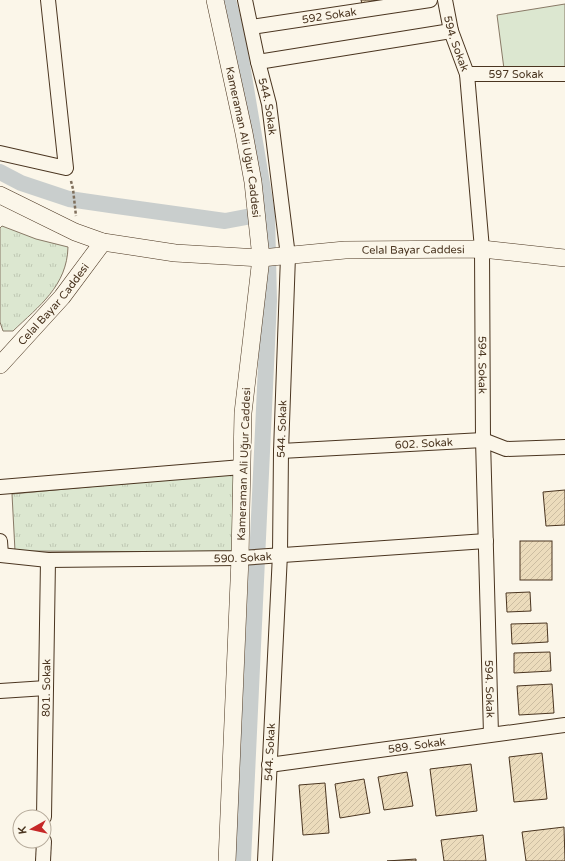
<svg xmlns="http://www.w3.org/2000/svg" width="565" height="861" viewBox="0 0 565 861" font-family="'Varela Round',sans-serif">
	<style>
		.green { fill: #dce7d0; stroke: #887966 }
		.park { fill: url(#park-tufts); stroke: #887966 }
		.lines { fill: none; stroke-linecap: round; stroke-linejoin: round }
		.canal { stroke: #c9cecd; stroke-width: 16 }
		.building { fill: url(#building-hatch); stroke: #4a3520 }
		.minor-casing { stroke: #4a3520; stroke-width: 16 }
		.tertiary-casing { stroke: #4a3520; stroke-width: 18 }
		.path { stroke: #7f6f5c; stroke-width: 2.5; stroke-dasharray: 3 2; stroke-linecap: butt }
		.minor { stroke: #fbf6e9; stroke-width: 14 }
		.tertiary { stroke: #fbf6e9; stroke-width: 17 }
		.labels { text-anchor: middle; dominant-baseline: central; stroke-width: 3; stroke-linejoin: round; paint-order: stroke }
		.street-label { font-size: 11px; fill: #4a3520; stroke: #fbf6e9 }
	</style>
	<defs>
		<pattern id="park-tufts" width="24" height="20" patternUnits="userSpaceOnUse"><rect width="24" height="20" fill="#dce7d0"/><path d="M3 7l-1-3M5 7V3M7 7l1-3M15 17l-1-3M17 17v-4M19 17l1-3" fill="none" stroke="#bec7b2"/></pattern>
		<pattern id="building-hatch" width="6" height="6" patternUnits="userSpaceOnUse"><rect width="6" height="6" fill="#ecdcbc"/><path d="M-1 1l2-2M0 6l6-6M5 7l2-2" fill="none" stroke="#ccbda1"/></pattern>
	</defs>
	<rect width="100%" height="100%" fill="#fbf6e9"/>
	<path class="green" d="M565 4V68L504 69 497 15Z"/>
	<g class="park">
		<path d="M2 226 36 239 68 247C67 286 39 306 13 331H3L0 322V228Z"/>
		<path d="M237 473 235 552 15 551 12 494Z"/>
	</g>
	<g class="lines">
		<g class="canal">
			<path d="M228 0 237 35 267 213 269 301 243 861"/>
			<path d="M0 172 21 183 69 199 117 206 225 221 267 213"/>
		</g>
	</g>
	<g class="building">
		<path d="M361 0H377L362 4Z"/>
		<path d="M565 490V525L546 526 543 492Z"/>
		<rect x="520" y="541" width="32" height="39"/>
		<path d="M530 592 531 611 507 612 506 593Z"/>
		<path d="M547 623 548 642 512 644 511 624Z"/>
		<path d="M550 652 551 671 514 673V653Z"/>
		<path d="M552 684 554 713 519 715 517 686Z"/>
		<path d="M542 753 547 799 514 802 509 757Z"/>
		<path d="M471 764 477 811 436 816 430 769Z"/>
		<path d="M407 772 413 806 384 810 378 777Z"/>
		<path d="M364 779 370 813 340 818 335 784Z"/>
		<path d="M325 783 329 833 303 835 299 785Z"/>
		<path d="M564 827 565 861H526L522 832Z"/>
		<path d="M483 835 486 861H444L441 840Z"/>
		<path d="M416 859V861H387Z"/>
	</g>
	<g class="lines">
		<g class="minor-casing">
			<g id="minor">
				<path id="s1" d="M245 0 258 62 269 104 288 256 281 451 280 554 265 861"/>
				<path id="s2" d="M445 0 451 31 467 74 482 249 483 440 491 734"/>
				<path id="s3" d="M252 27 430 0"/>
				<path d="M258 62 451 31"/>
				<path id="s4" d="M467 74H565"/>
				<path d="M0 153 66 168 48 0"/>
				<path id="s5" d="M281 451 483 440 506 449 565 447"/>
				<path d="M0 487 242 467"/>
				<path d="M0 541 1 555"/>
				<path id="s6" d="M0 555 48 560 240 558 486 541"/>
				<path d="M0 691 46 688"/>
				<path id="s7" d="M269 765 565 725"/>
				<path id="s8" d="M44 817 48 560"/>
				<path d="M43 861 44 841"/>
			</g>
		</g>
		<g class="tertiary-casing">
			<g id="tertiary">
				<path id="s9" d="M215 0 244 133 253 182 261 258 243 413 240 558 227 861"/>
				<path id="s10" d="M0 195 75 232 103 242 175 253 261 258 345 250 482 249 565 258"/>
				<path id="s11" d="M0 365 62 297 103 242"/>
			</g>
		</g>
		<path class="path" d="M71 181 73 189 76 216"/>
		<use href="#minor" class="minor"/>
		<use href="#tertiary" class="tertiary"/>
	</g>
	<g class="labels">
		<g class="street-label">
			<text stroke="none"><textPath href="#s3" startOffset="78">592 Sokak</textPath></text>
			<text stroke="none"><textPath href="#s2" startOffset="45">594. Sokak</textPath></text>
			<text stroke="none"><textPath href="#s4" startOffset="49">597 Sokak</textPath></text>
			<text stroke="none"><textPath href="#s1" startOffset="109">544. Sokak</textPath></text>
			<text stroke="none"><textPath href="#s9" startOffset="145">Kameraman Ali Uğur Caddesi</textPath></text>
			<text stroke="none"><textPath href="#s10" startOffset="425">Celal Bayar Caddesi</textPath></text>
			<text stroke="none"><textPath href="#s11" startOffset="81">Celal Bayar Caddesi</textPath></text>
			<text stroke="none"><textPath href="#s2" startOffset="369">594. Sokak</textPath></text>
			<text transform="translate(282 429) rotate(-88)">544. Sokak</text>
			<text stroke="none"><textPath href="#s5" startOffset="143">602. Sokak</textPath></text>
			<text transform="translate(244 464) rotate(-88)">Kameraman Ali Uğur Caddesi</text>
			<text stroke="none"><textPath href="#s6" startOffset="243">590. Sokak</textPath></text>
			<text stroke="none"><textPath href="#s8" startOffset="129">801. Sokak</textPath></text>
			<text stroke="none"><textPath href="#s2" startOffset="693">594. Sokak</textPath></text>
			<text stroke="none"><textPath href="#s7" startOffset="149">589. Sokak</textPath></text>
			<text transform="translate(270 752) rotate(-87)">544. Sokak</text>
		</g>
	</g>
	<g transform="translate(32 829) rotate(262)"><circle r="19" fill="#fbf6e9" stroke="#b4a999"/>
	<path d="M0-3L7 15L0 10L-7 15Z" fill="#c62828"/>
	<text y="-6" font-size="11" font-weight="bold" text-anchor="middle" fill="#4a3520">K</text>
	</g>
</svg>
